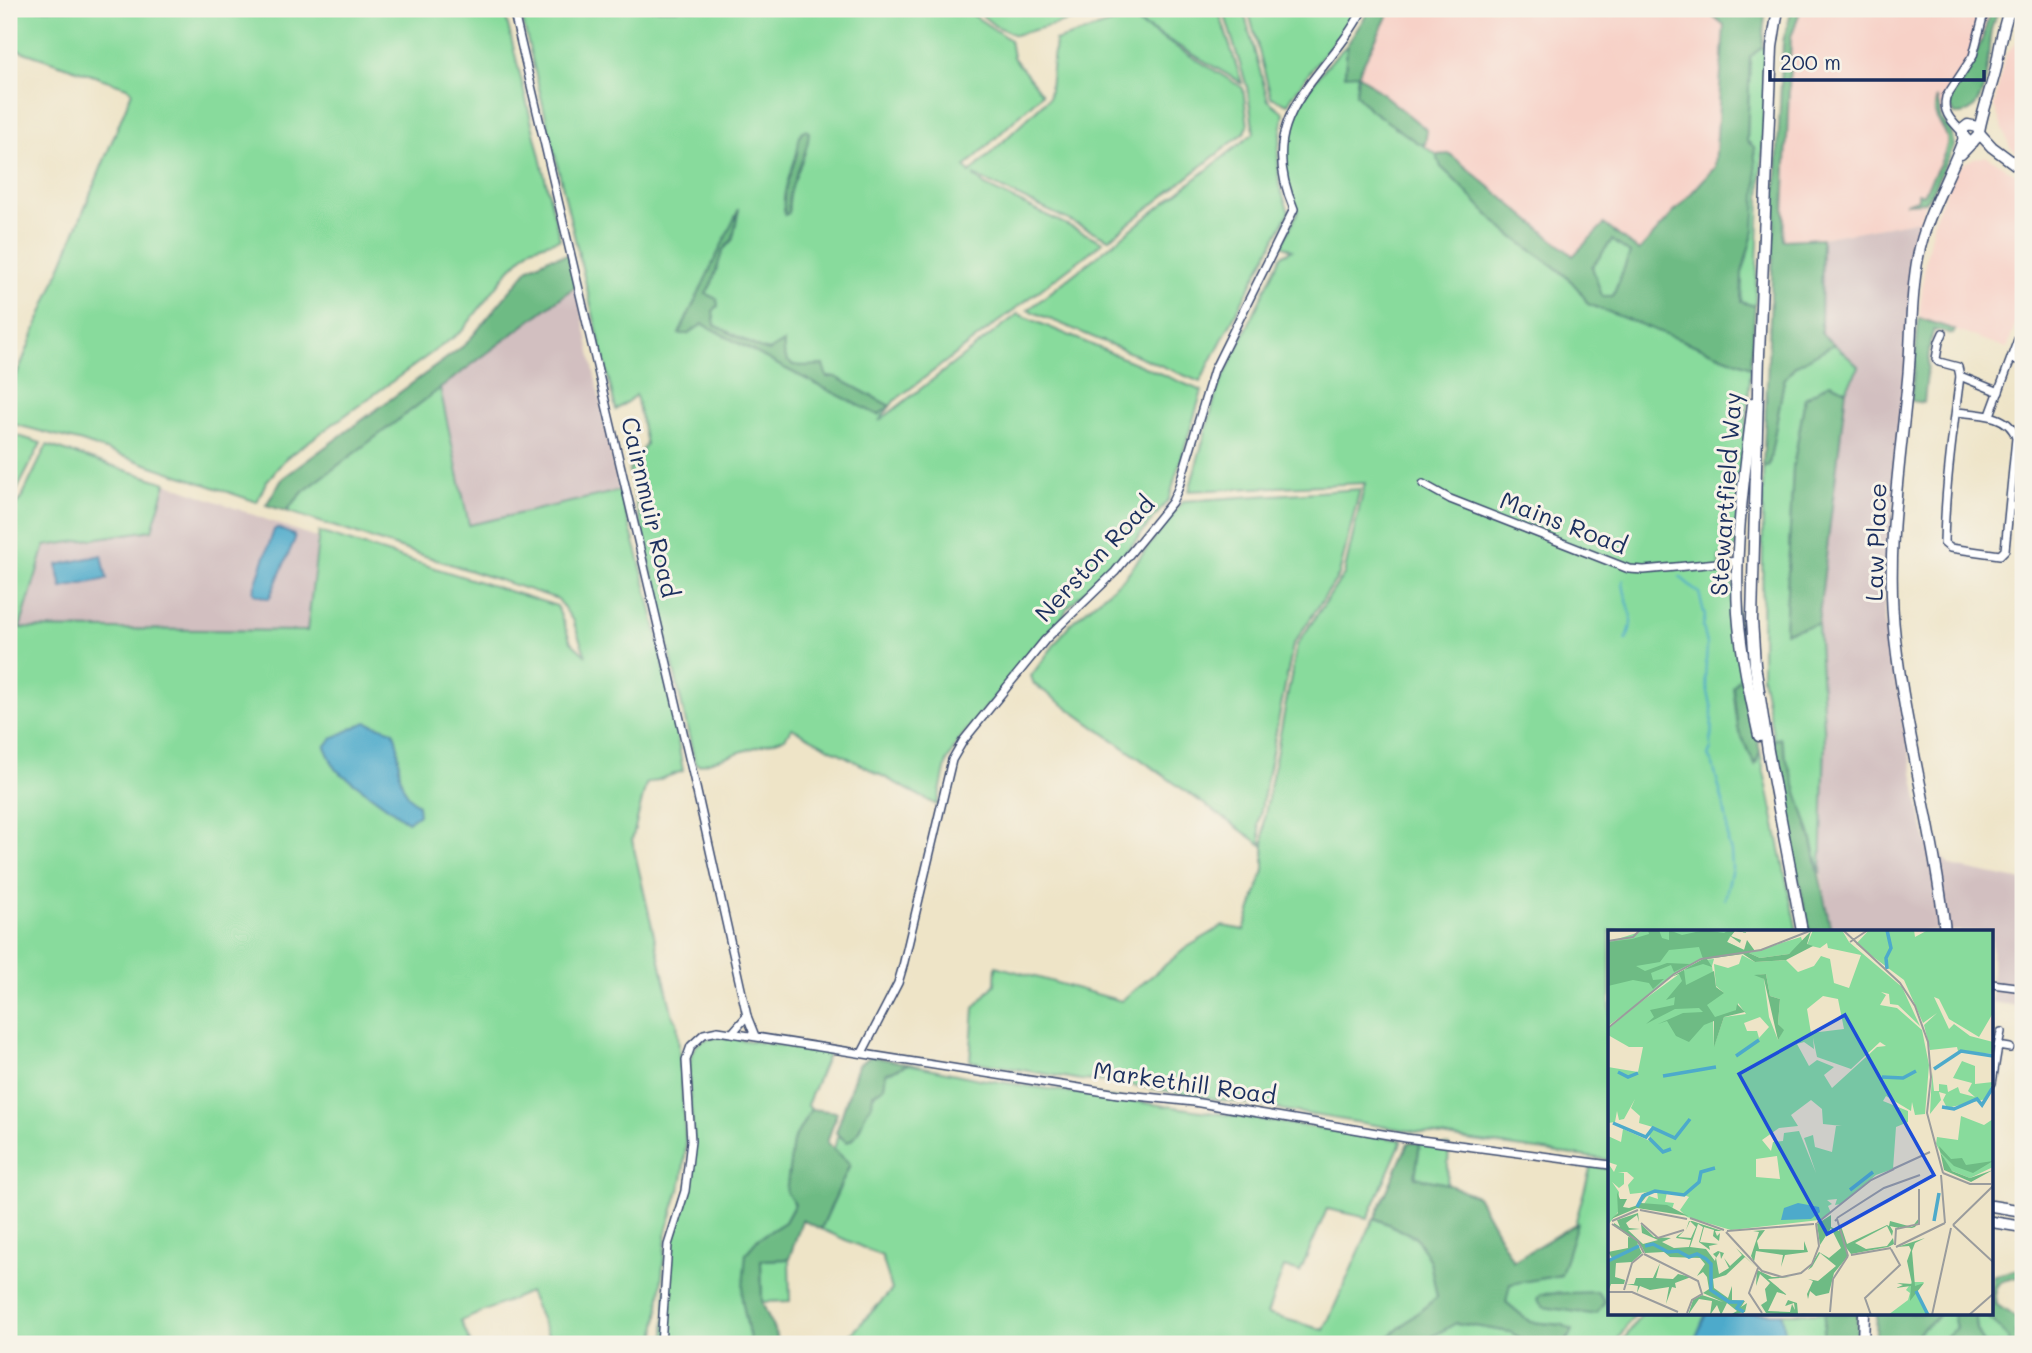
<svg xmlns="http://www.w3.org/2000/svg" width="2032" height="1353" viewBox="0 0 2032 1353" font-family="Mali,sans-serif">
	<style>
		.built { fill: #f7d1c7 }
		.industrial { fill: #d2bfc0 }
		.green { fill: #88db9c; stroke: #52857d; stroke-width: 2 }
		.forest { fill: #6ebb84; stroke: #447571; stroke-width: 2; fill-rule: evenodd }
		.water { fill: #4daacb; stroke: #346c94; stroke-width: 2 }
		.lines { fill: none; stroke-linecap: round; stroke-linejoin: round }
		.stream { stroke: #4daacb; stroke-width: 2 }
		.street-casing { stroke: #3b4a6e; stroke-width: 10 }
		.secondary-casing { stroke: #3b4a6e; stroke-width: 13 }
		.street { stroke: #fff; stroke-width: 7 }
		.secondary { stroke: #fff; stroke-width: 10 }
		.labels { text-anchor: middle; dominant-baseline: central; stroke-width: 6; stroke-linejoin: round; paint-order: stroke }
		.street-label { font-size: 24px; fill: #1b2f5e; stroke: #f7f3e8 }
		.inset-river { fill: none; stroke: #4daacb; stroke-width: 3.5 }
		.inset-road { fill: none; stroke: #9a9c9d; stroke-width: 2 }
		.view { fill: #1d4ed8; fill-opacity: 0.15; stroke: #1d4ed8; stroke-width: 3.5 }
		.inset-edge { fill: none; stroke: #1b2f5e; stroke-width: 3.5 }
	</style>
	<rect width="100%" height="100%" fill="#f7f3e8"/>
	<filter id="ink" filterUnits="userSpaceOnUse"><feTurbulence type="fractalNoise" baseFrequency=".0143" numOctaves="2"/><feDisplacementMap in="SourceGraphic" scale="14" xChannelSelector="R" yChannelSelector="G"/><feConvolveMatrix kernelMatrix="1 2 1 2 8 2 1 2 1" color-interpolation-filters="sRGB"/></filter>
	<filter id="wash" filterUnits="userSpaceOnUse"><feTurbulence type="fractalNoise" baseFrequency=".00686" numOctaves="4" result="noise"/><feDisplacementMap in="SourceGraphic" scale="28" xChannelSelector="R" yChannelSelector="G"/><feGaussianBlur stdDeviation="1.57" result="paint"/><feColorMatrix in="noise" values="0 0 0 0 0 0 0 0 0 0 0 0 0 0 0 0 0 1.4 0 .05"/><feComposite in="paint" operator="in"/></filter>
	<g filter="url(#wash)">
		<rect width="100%" height="100%" fill="#eee4c7"/>
		<g class="built">
			<path d="M1391 9H1705L1724 25 1715 167 1639 252 1632 247 1573 256 1450 154 1437 155 1425 145 1427 130 1358 74Z"/>
			<path d="M1801 9H1990L1984 34 1971 67 1950 98V107L1941 119 1951 130 1954 146 1925 202 1920 220 1822 238 1783 241 1791 37Z"/>
			<path d="M2023 35V157L2010 147 1994 106 2005 55Z"/>
			<path d="M1987 156 2023 179V301L2007 348 1919 318 1925 262 1934 220 1945 194 1956 171 1967 161Z"/>
		</g>
		<g class="industrial">
			<path d="M1920 220 1884 621 1926 840 1950 866 2023 881V1007L1992 1002V931H1831L1821 873 1825 743 1818 624 1846 390 1859 367 1821 333 1822 238Z"/>
			<path d="M576 286 619 491 469 525 440 388Z"/>
			<path d="M166 483 317 538 307 631 20 628 45 546 152 530Z"/>
		</g>
		<g class="green">
			<path d="M9 9H504L560 239 531 248 510 269 462 331 286 458 266 482 257 502 82 442 9 423V394L132 92 127 87 9 47Z"/>
			<path d="M520 9H964L1010 40 1013 57 1042 94 965 167 970 173 1049 98 1055 41 1129 18 1243 88 1248 126 1245 132 1109 239 973 175 985 186 1103 242 894 401 879 421 1018 314 1202 391 1169 499 1128 550 1067 608 1064 615 959 740 947 761 937 805 792 728 785 738 699 765 695 763 629 471 646 444 636 395 616 410Z"/>
			<path d="M974 9H1114L1015 35 995 26Z"/>
			<path d="M1167 9H1218L1242 83 1138 22Z"/>
			<path d="M1223 9H1243L1268 100 1284 113 1278 152 1279 185 1289 212 1200 382 1028 310 1254 133 1247 87Z"/>
			<path d="M1248 9H1359C1337 42 1308 69 1288 104L1271 97Z"/>
			<path d="M1347 45 1345 74H1358L1356 94 1368 108 1437 155 1441 167C1465 188 1484 213 1507 232 1534 255 1571 271 1588 304L1751 367 1736 545 1733 552 1719 557V566L1728 570 1733 581 1756 764 1760 752 1797 931H1610V1160L1466 1140 1113 1082 1081 1080 970 1061 974 1008 995 984 996 966 1121 1001 1186 948 1223 926 1244 930 1264 870V819L1297 645 1344 574 1365 483 1189 491 1217 391 1281 256 1292 250 1282 245 1298 211C1294 199 1288 186 1285 174 1274 125 1314 77 1347 45Z"/>
			<path d="M1762 47 1767 49 1755 306 1741 302 1742 273 1747 258 1757 180 1747 141 1750 57Z"/>
			<path d="M1612 240 1630 253 1613 296H1602L1592 267Z"/>
			<path d="M1834 344 1859 367 1846 390 1830 383 1805 398 1793 468 1785 632 1818 624 1825 743 1821 873 1811 836 1779 739 1774 740 1762 677 1763 467 1769 465 1784 380 1795 366Z"/>
			<path d="M440 388 469 525 619 491C648 582 668 677 683 771L646 784 632 840 673 1017 677 1021 686 1146 682 1180 667 1229 655 1344H552L529 1292 461 1321 471 1344H9V513L21 499 47 445 166 483 152 530 45 546 20 628 307 631 319 532 557 606 571 642 586 656 573 621 558 599 286 511 304 491Z"/>
			<path d="M9 433 41 443 9 506Z"/>
			<path d="M1360 489 1339 575 1293 645 1258 824 1262 845 1034 684 1031 676 1070 624 1125 577 1183 501Z"/>
			<path d="M722 1037 829 1052 807 1105 811 1109 793 1141 795 1203 785 1222 758 1239 742 1299 751 1344H665C666 1315 664 1283 669 1253 676 1218 693 1185 694 1149 694 1122 684 1078 692 1053 697 1039 710 1038 722 1037Z"/>
			<path d="M909 1064 979 1079 1402 1140 1368 1218 1327 1209 1300 1272 1284 1267 1267 1314 1324 1330 1374 1218 1416 1237 1430 1261 1437 1297 1380 1344H842L892 1290 882 1256 821 1229 850 1165 834 1149 838 1135 847 1142C850 1139 857 1135 859 1130 866 1116 865 1098 880 1090L886 1073Z"/>
			<path d="M1420 1143 1449 1146 1447 1184 1415 1177Z"/>
			<path d="M1591 1166 1610 1169V1313H1635L1615 1344H1565L1572 1330 1563 1325 1530 1322 1506 1302 1509 1284 1561 1275Z"/>
			<path d="M789 1259 790 1301 762 1302 761 1260Z"/>
			<path d="M1642 1313H1855V1344H1621Z"/>
			<path d="M1940 1313H1953L1956 1328 1938 1344H1917L1915 1339C1924 1321 1933 1327 1940 1313Z"/>
			<path d="M1975 1313C1990 1313 2000 1328 2009 1339L2008 1344H1984L1977 1329Z"/>
			<path d="M1456 1323 1510 1332 1530 1344H1419Z"/>
		</g>
		<g class="forest">
			<path d="M1370 9H1391L1358 74 1427 130 1425 145 1418 143 1368 108 1356 94 1358 74 1345 75 1347 45Z"/>
			<path d="M1705 9H1758L1765 15 1762 47 1750 57 1747 141 1754 147 1757 180 1754 230 1742 273 1741 302 1755 306 1751 367 1588 304C1571 271 1534 255 1507 232 1484 213 1465 188 1441 167L1437 155 1450 154 1573 256 1604 224 1639 251 1715 167 1724 25ZM1612 240 1630 253 1613 296H1602L1592 267Z"/>
			<path d="M1792 9H1801L1791 37 1783 240 1822 238 1821 333 1834 344 1795 366 1784 380 1769 465 1763 467 1783 41Z"/>
			<path d="M1990 9H1999C1996 16 1993 22 1991 30 1986 53 1992 117 1955 114L1950 107 1949 99 1971 67 1984 34Z"/>
			<path d="M1937 97 1941 119 1951 130 1954 146 1929 198 1925 202 1905 203 1918 199V193L1923 195C1929 182 1950 151 1947 138 1942 120 1930 121 1937 97Z"/>
			<path d="M805 130 809 132C808 159 786 184 789 213L785 215C780 193 791 175 797 153 799 145 798 138 802 131Z"/>
			<path d="M739 209 733 239 723 250 712 283 706 294 717 299 718 306 713 311 715 325 759 348 769 351 784 342C781 373 804 365 823 365L827 377H836L890 406 878 415 784 368 703 324 688 334H679Z"/>
			<path d="M568 255 576 286 304 491 286 511 266 505 283 478 466 344 529 268 549 258Z"/>
			<path d="M1919 318 1955 330 1953 334 1934 330 1930 342 1924 403 1911 401Z"/>
			<path d="M1830 383 1846 390 1818 624 1785 632 1793 468 1805 398Z"/>
			<path d="M1743 673 1760 752 1755 765 1738 729 1733 687Z"/>
			<path d="M1780 738 1811 836 1831 931H1809L1771 741Z"/>
			<path d="M871 1056 909 1064 886 1073 884 1087 873 1094 872 1104C860 1115 863 1136 847 1142L836 1133 858 1065Z"/>
			<path d="M811 1109 837 1112 827 1143 850 1164 821 1229 802 1220 789 1259 761 1260 762 1302 780 1344H751L742 1299 746 1253 758 1239 785 1222 795 1204 786 1192 793 1141Z"/>
			<path d="M1408 1143H1420L1415 1177 1447 1184 1477 1196 1513 1261 1577 1223 1561 1275 1510 1284 1506 1302 1530 1322 1563 1325 1572 1330 1565 1344H1530L1510 1332 1456 1323 1419 1344H1380L1437 1297 1430 1261 1416 1237 1375 1218Z"/>
			<path d="M2023 1268V1276C2003 1281 1991 1279 1996 1304L2023 1323 2016 1332 2023 1344H2008L2009 1339 1994 1322 1982 1313H1992V1276Z"/>
			<path d="M1597 1292 1605 1301 1597 1313 1591 1314 1543 1307 1537 1299 1541 1294Z"/>
			<path d="M1825 1313H1857V1336L1854 1344H1822Z"/>
			<path d="M1877 1313H1940C1934 1326 1923 1322 1915 1339L1917 1344H1875Z"/>
			<path d="M1953 1313H1975L1977 1329 1984 1344H1938L1956 1328Z"/>
		</g>
		<g class="water">
			<path d="M277 528 294 535 295 539 269 599 254 594 253 591 274 530Z"/>
			<path d="M102 555 107 579 62 588 57 565Z"/>
			<path d="M366 722 393 731C406 755 388 781 418 805L419 814 408 822 335 769 325 747 332 738Z"/>
			<path d="M1706 1313H1782L1785 1332 1783 1344H1693Z"/>
		</g>
		<g class="lines">
			<g class="stream">
				<path d="M1680 577 1699 593 1705 616 1703 627 1707 644 1705 679 1712 709 1711 749 1708 756 1713 765 1723 802 1727 822 1728 842 1731 852 1732 868 1725 899"/>
				<path d="M1623 580C1623 602 1639 614 1626 640"/>
			</g>
		</g>
	</g>
	<g filter="url(#ink)">
		<g class="lines">
			<g class="street-casing">
				<g id="street">
					<path d="M513 9 695 783 747 1016 755 1036"/>
					<path d="M1962 132C1952 121 1942 113 1946 97L1973 56 1985 9"/>
					<path d="M1943 333 1939 342 1936 359 1939 362 1958 367 1960 376 1999 392"/>
					<path d="M2011 358 2023 362"/>
					<path d="M1956 412C1976 414 2010 413 2016 438L2005 550 2000 555 1950 548 1944 543C1945 487 1953 431 1960 376"/>
					<path d="M1990 415 2023 326"/>
					<path d="M1423 484 1450 499 1629 569 1644 570 1738 561"/>
					<path d="M2010 506 2023 507"/>
					<path d="M1992 984 2023 988"/>
					<path d="M733 1032 747 1016"/>
					<path d="M1998 1046 2001 1032"/>
					<path d="M862 1053 898 983 903 966 952 760 963 741 1045 640 1115 572 1172 502 1178 489 1214 370 1294 209C1252 112 1325 82 1363 9"/>
					<path d="M1992 1083 1998 1046 2010 1048"/>
					<path d="M661 1344 668 1245 685 1191 691 1141 686 1060 691 1046 704 1034 718 1031 1118 1094 1194 1102 1406 1138 1610 1165"/>
				</g>
			</g>
			<g class="secondary-casing">
				<g id="secondary">
					<path d="M1778 9 1772 47 1759 354 1752 620 1755 665 1768 751 1802 931"/>
					<path d="M1979 131C1983 109 1991 89 1996 68 2000 47 2002 28 2010 9"/>
					<path d="M1980 134 1992 147 2023 170"/>
					<path d="M1961 154 1980 134 1977 127 1968 125 1963 129V136L1968 141 1973 142"/>
					<path d="M1753 403C1745 472 1734 544 1738 613 1741 655 1750 695 1759 736"/>
					<path d="M1945 931C1934 832 1906 737 1895 638 1885 552 1900 464 1908 379 1912 338 1910 297 1918 257 1926 214 1949 179 1964 138"/>
					<path d="M1992 1206 2023 1211"/>
					<path d="M1992 1222 2023 1227"/>
					<path d="M1863 1344 1864 1313"/>
				</g>
			</g>
			<use href="#street" class="street"/>
			<use href="#secondary" class="secondary"/>
		</g>
	</g>
	<g class="labels">
		<g class="street-label">
			<text transform="translate(1725 494) rotate(-86)">Stewartfield Way</text>
			<text transform="translate(651 507) rotate(77)">Cairnmuir Road</text>
			<text transform="translate(1564 522) rotate(21)">Mains Road</text>
			<text transform="translate(1875 542) rotate(-88)">Law Place</text>
			<text transform="translate(1094 558) rotate(-47)">Nerston Road</text>
			<text transform="translate(1185 1082) rotate(8)">Markethill Road</text>
		</g>
	</g>
	<g transform="translate(1608 930)">
		<rect width="385" height="385" fill="#eee4c7"/>
		<path d="M38 0H127L119 12 141 22 93 28 0 96V12ZM205 0H234L241 12 294 57 312 96 290 75 282 74 281 64 273 62 278 65 272 75 289 78 314 100 321 135 317 184 307 185 304 172 303 181 278 166 275 171 300 181V192L288 197 285 239 268 245 233 274 227 275 229 269 219 270 224 274 220 276 223 283 211 290 123 300 79 287 72 280 81 267 74 264 59 262 57 272 66 273 64 279 36 274 41 266 50 269 49 261 22 264 20 255 26 248 19 242H10L16 243V254L11 258 4 252 11 262 10 282 0 295V233L6 242 9 235 0 232V206L13 212 15 199 42 211 41 200 48 198 31 193 32 186 23 178 27 169 16 189 11 190 9 181 7 192 0 193V137L30 142 35 117H21L0 105V99L66 44 94 30 106 29 104 36 107 57 116 63 108 56 106 34 120 38 131 34 134 25 147 32 178 30 190 42 206 36 213 26 222 29 226 53 241 58 253 25 220 18 219 13 212 18 199 15ZM158 44 162 66 172 69 170 94 175 100 170 110 161 87 156 49 150 45ZM215 66 230 69 236 99 203 103 199 79ZM130 73 138 84 116 87 106 116 105 90 129 80ZM152 87 161 97 151 108 149 101H139L136 93ZM205 108 209 127 243 139 272 112 278 116 269 117 224 158 216 145 226 137 209 130 201 136 189 114 196 112 206 119ZM203 170 214 179 215 194 234 196H228L224 222 207 217 205 205 196 208 208 243 191 201 176 203 175 211 165 212 163 221 154 210 171 198 190 196 183 185ZM169 226 172 249 148 247V229ZM261 0H306L307 7 320 0H385V83L371 107 341 89 331 69 326 67 341 99 346 94 362 106 385 112V124L350 121 349 117 322 120 316 95 329 83 315 93 296 50 248 14ZM193 7 195 14 181 24 152 28 141 23ZM354 131 367 136V154L385 152 378 169 339 178 335 170 338 164 331 162 333 170 322 184 324 142 326 161H331V154L339 155 340 162 350 157 352 163 367 167 360 161 364 153 345 148ZM353 186 376 195 385 189V237L362 248 342 240 328 214 329 207 350 210ZM304 352H316L308 362 319 385H280L300 370 302 363 298 360Z" fill="#88db9c" fill-rule="evenodd"/>
		<path d="M40 0H51L54 8 61 10V0L74 5 97 0 116 3 121 0H129L141 3 127 1 123 6 133 10 132 13 122 6 119 12 136 20 139 10 147 21 141 23 152 28 181 24 203 1 199 14 205 16 178 30 147 32 135 24 99 29 104 37 95 34 76 40 78 55 106 41 108 57 116 63 99 75 107 87 128 80 129 74 137 82 116 87 106 117V91L96 95 81 112 68 106 59 91 50 94 75 83 95 82 91 78 67 79 38 94 46 87 42 80 66 75 67 67 58 70 74 51 71 44 63 47 95 29 91 17 61 20 52 32 28 36 37 41 59 33 82 34 66 42 63 35 43 43 45 50 56 49 45 59 41 53 25 50 0 56V12L24 9 41 4ZM158 44 162 66 172 69 170 94 176 100 170 110 156 49 146 45ZM331 216 343 229 354 228 358 235 385 231 365 243 346 236 332 222 344 241 362 248 385 240 363 252 336 240ZM46 261 52 262 41 263 33 273 59 275 80 286 29 278 3 289 10 283 9 262 12 269H19L15 277 21 278 30 275 36 263ZM30 283 31 292 29 285 18 293 21 298 32 299 20 300 35 314 50 310 34 303 33 294 46 307 63 308 54 312 66 318 81 317 83 310 68 308 69 306 76 301 70 307 83 308 88 297 82 291 78 300 81 291H84L114 301H107L109 306 112 303 111 311 105 306 106 300 96 297 92 312 110 314 101 316 102 320 91 312 95 297 90 294 82 317 98 319 107 331 108 327 105 324V319V324L110 321 116 323 113 329 112 322 108 328 111 344 121 338 116 328 122 336 134 325 128 318 149 338 137 327 118 345 105 349 106 358 120 368 124 356V370L137 371 133 377 139 373 137 382 122 385 129 381 119 373 113 385 109 375 102 385 104 371 91 369 80 385 85 370 94 365 115 372 95 363 101 359 99 347 95 342 89 346 97 334 92 328 62 327 56 322 37 323 34 317 6 295V293L12 297 9 290ZM223 285V297L231 301 233 296 239 314 279 295 281 296 282 291 304 297 311 288 310 293 307 297 304 298 292 297 291 298 304 301 282 296 285 301 284 306 279 296 247 313 258 319 279 316 285 308 286 314 280 317 243 324 237 316 240 326 226 343 221 363 208 366 202 361 200 369 199 364 205 351 200 349 210 351 228 336 212 323 204 337 200 340 211 322 221 328 233 318 223 298 212 315 209 294ZM157 300 149 311 151 319 196 320V311L200 322 177 325 173 337 175 325 148 321 146 332 143 326 151 302 145 301ZM20 307 27 309 34 323 24 332 8 333 7 347 17 350 16 354H3L0 362V331L4 328 0 322 20 318ZM317 308 307 313 304 321 307 356 316 353 302 371 303 356 288 358 295 355 289 353 304 354 299 331 303 320 301 316 289 317ZM52 333 48 348 65 349 70 344 83 347 67 353 68 358 64 357 58 374 61 357 42 360 32 356 29 363 30 356 18 354H26L28 348H45ZM149 340 164 347H182L160 349 179 365 169 362 160 381 182 382 184 374 187 380 186 373 177 376 180 370 189 373 190 384 206 383 184 385 158 383 153 375 159 371 157 359 162 353 152 344 148 356Z" fill="#6ebb84"/>
		<path d="M190 273 211 277 212 282 203 289 173 290 176 278Z" fill="#4daacb"/>
		<path class="inset-river" d="M279 0 283 18 278 28 279 39M128 126 151 110M326 139 353 121 385 126M10 142 20 147 30 143M55 146 108 137M274 147 295 148 308 141M334 177 346 179 369 169 374 175 385 157M5 193 38 207 45 198 67 208 82 189M41 208 55 222 63 219M242 260 265 242M29 277 35 266 47 261 76 265 91 252 93 242 107 238M326 291 331 263M37 316 45 314 60 322 70 321 81 327 89 324 98 329 103 334V360L121 372H133L129 378 136 382M0 331 31 316M308 361 320 385"/>
		<path class="inset-road" d="M235 0 292 53 307 76 320 112 323 147 319 183 335 243M0 11 25 7 32 0M242 12 260 0M0 98 66 44 93 29 153 20 204 0M285 239 322 222M335 243 362 254H383M333 245 337 293M32 280 79 289M82 288 116 300M229 288 276 258 312 245M4 291 30 280M227 291 229 289 240 326M33 293 50 308 76 300M209 293 263 250 286 239M4 294 30 311 36 323M345 295 385 332M345 295 385 256M119 301 206 294M118 302 154 341 174 347 193 343 204 334 211 316 208 293M287 315 288 299 311 294V259M288 317 337 293M36 324 90 351 94 364 84 370 79 383M243 325 283 318M150 338 141 363 154 383M16 360 24 333 35 324M0 362H24L70 382M222 382 225 349 240 326M131 385H164M188 385H226M263 385 257 368 292 335 283 319M324 385 343 298M361 385 385 364"/>
		<path class="view" d="M237 85 326 245 219 304 131 144Z"/>
		<rect width="385" height="385" class="inset-edge"/>
	</g>
	<rect width="2032" height="1353" fill="none" stroke="#f7f3e8" stroke-width="35"/>
	<path d="M1770 70v10h214v-10" fill="none" stroke="#1b2f5e" stroke-width="3.5"/>
	<text x="1780" y="70" font-size="21" fill="#1b2f5e" stroke="#f7f3e8" stroke-width="5" paint-order="stroke">200 m</text>
</svg>
